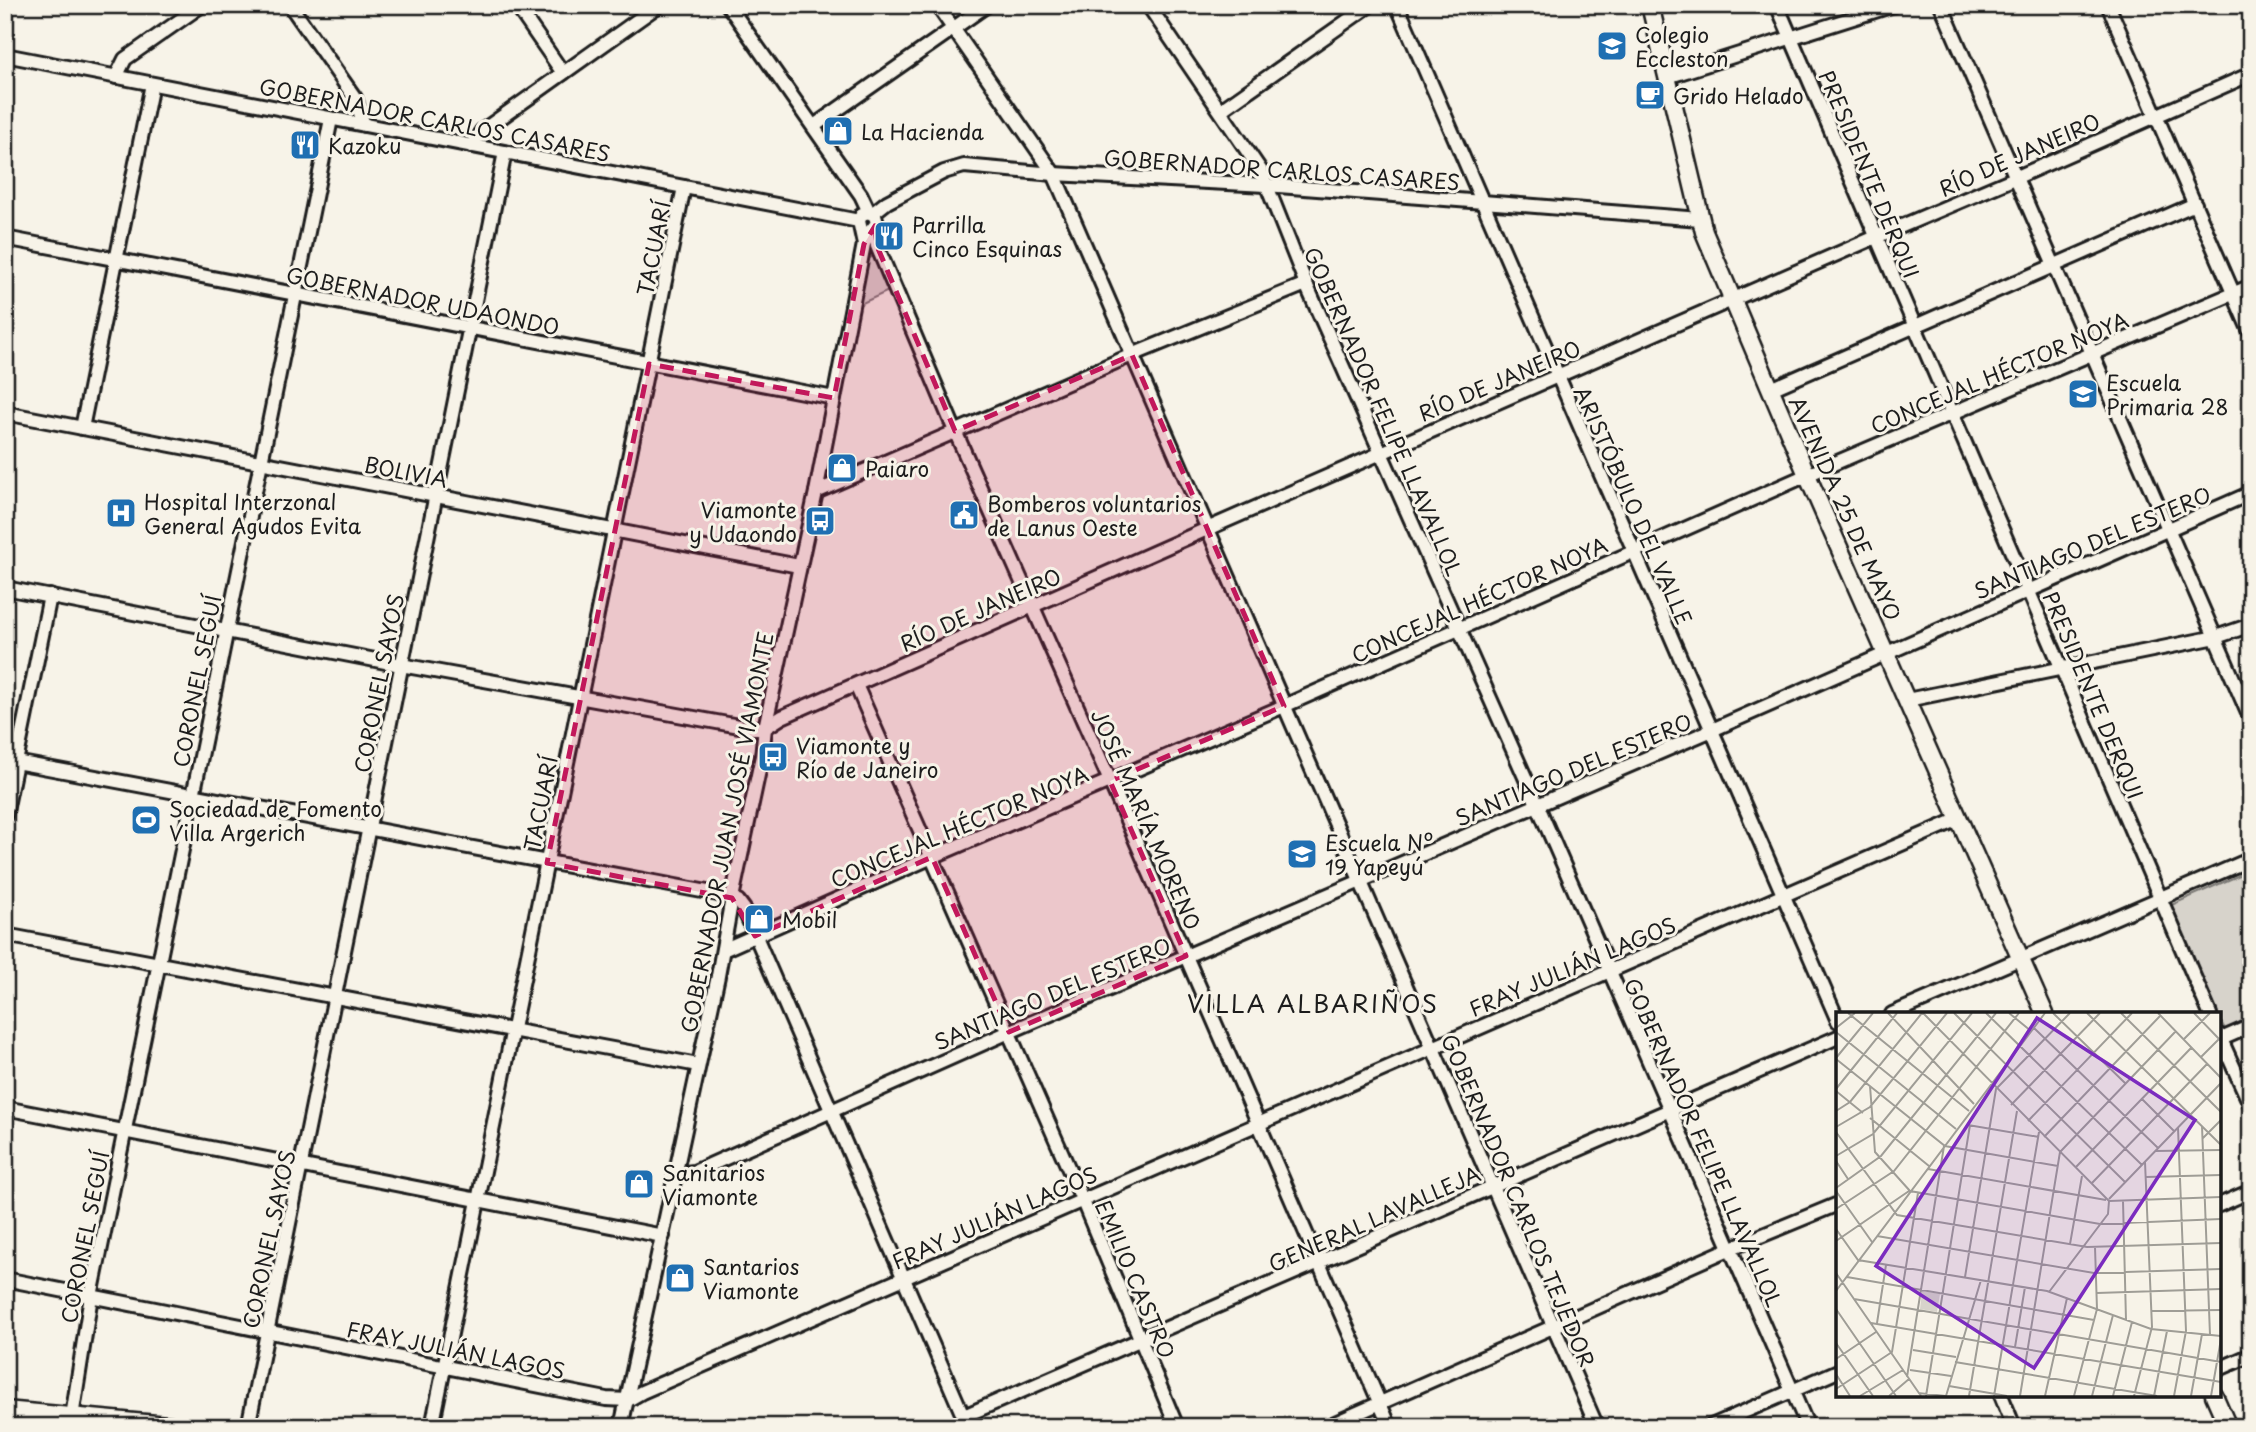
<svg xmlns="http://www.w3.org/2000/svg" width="2256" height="1432" viewBox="0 0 2256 1432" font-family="'Playpen Sans',sans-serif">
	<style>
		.green { fill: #d7d3cb; stroke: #7a7874; stroke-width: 2 }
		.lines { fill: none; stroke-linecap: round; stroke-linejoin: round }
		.minor-casing { stroke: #1c1c1c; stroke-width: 18 }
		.major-casing { stroke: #1c1c1c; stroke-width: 21 }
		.minor { stroke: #f7f3e8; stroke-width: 12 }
		.major { stroke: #f7f3e8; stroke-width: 16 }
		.marked { fill: #c2185b; fill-opacity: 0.2; stroke: #c2185b; stroke-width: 5; stroke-dasharray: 14 9; stroke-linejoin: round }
		.labels { text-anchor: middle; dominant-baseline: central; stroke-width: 6; stroke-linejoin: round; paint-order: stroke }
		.poi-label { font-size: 21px; fill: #1c1c1c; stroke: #f7f3e8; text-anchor: start }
		.street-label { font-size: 21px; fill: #1c1c1c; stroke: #f7f3e8 }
		.quarter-label { font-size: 24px; letter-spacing: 2px; fill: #1c1c1c; stroke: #f7f3e8 }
		.inset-road { fill: none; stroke: #9f9d96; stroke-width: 2 }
		.view { fill: #7b2cbf; fill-opacity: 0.15; stroke: #7b2cbf; stroke-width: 3.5 }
		.inset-edge { fill: none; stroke: #1c1c1c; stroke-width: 3.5 }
	</style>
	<rect width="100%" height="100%" fill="#f7f3e8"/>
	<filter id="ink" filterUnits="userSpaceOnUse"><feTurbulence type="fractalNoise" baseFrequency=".0143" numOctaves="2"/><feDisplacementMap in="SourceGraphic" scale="14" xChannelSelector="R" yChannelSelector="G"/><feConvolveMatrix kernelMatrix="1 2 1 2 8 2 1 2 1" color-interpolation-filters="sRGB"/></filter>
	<g filter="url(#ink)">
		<g class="green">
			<path d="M873 256 879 259 893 289 858 305 867 260Z"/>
			<path d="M2251 870V1019L2225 1030 2169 906Z"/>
		</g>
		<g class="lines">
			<g class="minor-casing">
				<g id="minor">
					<path d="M290 5 355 98 364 125"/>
					<path d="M516 5 563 73"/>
					<path d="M728 5 861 195 869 212"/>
					<path d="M937 5 1054 174 1597 1427"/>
					<path d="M1148 5 1261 171 1306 284 1537 804 1808 1427"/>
					<path d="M1397 5 1838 1021"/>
					<path d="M1777 5 2210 1014"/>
					<path d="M1941 5 2251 720"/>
					<path d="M2108 5 2251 334"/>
					<path d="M5 55 859 221"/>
					<path d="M116 77 125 59 202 5"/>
					<path d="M1667 77 1894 5"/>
					<path d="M1221 110 1370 5"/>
					<path d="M814 126 987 5"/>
					<path d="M471 146 482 131 659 5"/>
					<path d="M873 213 887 202 944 172 964 166 1054 174 1266 185 1700 219"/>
					<path d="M875 226 877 246 955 431 1110 781 1390 1427"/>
					<path d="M5 238 834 398"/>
					<path d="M1771 389 2195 204"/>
					<path d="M5 413 799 566"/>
					<path d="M82 428 152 84"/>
					<path d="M816 492 1132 355 1306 284"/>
					<path d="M5 588 401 665 750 728H765"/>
					<path d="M856 685 1082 1199 1177 1427"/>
					<path d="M1907 700 2216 637 2251 625"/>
					<path d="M765 728 782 717 1207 529 1876 237 2015 178 2251 74"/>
					<path d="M5 760 718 894 738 901 744 909 968 1427"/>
					<path d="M5 816 50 596"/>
					<path d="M5 935 698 1065"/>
					<path d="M723 950 932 857 1284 706 1807 475 2251 286"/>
					<path d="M1892 1014 2251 859"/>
					<path d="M2219 1035 2251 1106"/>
					<path d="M2219 1040 2251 1026"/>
					<path d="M5 1108 663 1236"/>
					<path d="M677 1174 694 1172 1009 1032 1712 730 2251 493"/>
					<path d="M2219 1205 2251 1191"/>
					<path d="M5 1279 606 1399 628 1400 642 1392 1959 819"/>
					<path d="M2219 1369 2251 1355"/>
					<path d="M2001 1395 2014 1427"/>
					<path d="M964 1416 1838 1037"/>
					<path d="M72 1417 91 1296 331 119"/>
					<path d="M248 1427C337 1003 418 577 505 152"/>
					<path d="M432 1427 684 187"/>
					<path d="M621 1427 718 976 732 898 762 756 765 728 816 492 864 244 869 233 877 223 875 216 869 212 862 214 859 221 864 244"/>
					<path d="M1326 1427 1729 1249 1838 1204"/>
					<path d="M1709 1427 1838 1371"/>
				</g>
			</g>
			<g class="major-casing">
				<g id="major">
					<path d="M1650 5 1704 232 1807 475 2045 1014"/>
					<path d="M2214 1395 2228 1427"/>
					<path d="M5 1410 189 1427"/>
				</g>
			</g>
			<use href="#minor" class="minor"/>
			<use href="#major" class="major"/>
		</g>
	</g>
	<path class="marked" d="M875 226 877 246 955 431 1132 355 1284 706 1110 781 1186 956 1009 1032 932 857 755 936 732 898 547 863 649 364 834 398 864 244Z"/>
	<defs>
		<g id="school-square" transform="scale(1.575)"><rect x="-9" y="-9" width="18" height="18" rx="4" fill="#1f6fb2" stroke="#f7f3e8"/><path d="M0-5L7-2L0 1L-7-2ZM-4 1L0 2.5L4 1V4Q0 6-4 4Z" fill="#fff"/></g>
		<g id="cafe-square" transform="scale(1.575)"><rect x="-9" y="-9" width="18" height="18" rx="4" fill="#1f6fb2" stroke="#f7f3e8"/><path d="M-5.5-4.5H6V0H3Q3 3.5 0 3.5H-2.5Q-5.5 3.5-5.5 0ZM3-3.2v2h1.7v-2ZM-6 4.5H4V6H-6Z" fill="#fff"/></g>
		<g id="shop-square" transform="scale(1.575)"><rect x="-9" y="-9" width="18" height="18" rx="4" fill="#1f6fb2" stroke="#f7f3e8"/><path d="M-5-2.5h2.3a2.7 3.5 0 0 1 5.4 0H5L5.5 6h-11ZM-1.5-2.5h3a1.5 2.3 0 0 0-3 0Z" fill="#fff"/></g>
		<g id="restaurant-square" transform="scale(1.575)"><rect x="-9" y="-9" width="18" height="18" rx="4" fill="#1f6fb2" stroke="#f7f3e8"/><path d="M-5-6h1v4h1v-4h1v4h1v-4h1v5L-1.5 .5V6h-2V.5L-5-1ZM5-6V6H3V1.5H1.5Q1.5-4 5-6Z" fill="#fff"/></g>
		<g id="hospital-square" transform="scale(1.575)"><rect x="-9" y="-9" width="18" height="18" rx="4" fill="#1f6fb2" stroke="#f7f3e8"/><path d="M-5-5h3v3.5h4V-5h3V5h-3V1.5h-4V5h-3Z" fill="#fff"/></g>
		<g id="civic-square" transform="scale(1.575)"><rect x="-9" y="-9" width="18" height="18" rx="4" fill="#1f6fb2" stroke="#f7f3e8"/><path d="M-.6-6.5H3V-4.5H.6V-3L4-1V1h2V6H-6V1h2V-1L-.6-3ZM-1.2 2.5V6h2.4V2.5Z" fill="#fff"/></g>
		<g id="bus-square" transform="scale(1.575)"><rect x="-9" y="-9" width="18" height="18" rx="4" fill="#1f6fb2" stroke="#f7f3e8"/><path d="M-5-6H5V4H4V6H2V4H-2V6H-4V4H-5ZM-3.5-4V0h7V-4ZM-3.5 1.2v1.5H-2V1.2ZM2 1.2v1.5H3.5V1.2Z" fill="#fff"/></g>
		<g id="stadium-square" transform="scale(1.575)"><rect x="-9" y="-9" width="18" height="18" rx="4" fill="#1f6fb2" stroke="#f7f3e8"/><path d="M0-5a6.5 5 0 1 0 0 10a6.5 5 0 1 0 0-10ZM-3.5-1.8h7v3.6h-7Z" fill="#fff"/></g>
	</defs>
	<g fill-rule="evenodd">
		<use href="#school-square" x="1612" y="46"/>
		<use href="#cafe-square" x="1650" y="95"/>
		<use href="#shop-square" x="838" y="131"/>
		<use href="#restaurant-square" x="305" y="145"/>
		<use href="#restaurant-square" x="889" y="236"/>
		<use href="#school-square" x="2083" y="394"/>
		<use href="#shop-square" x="842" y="468"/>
		<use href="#hospital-square" x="121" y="513"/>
		<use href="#civic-square" x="964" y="515"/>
		<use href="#bus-square" x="820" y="521"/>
		<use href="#bus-square" x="773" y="757"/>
		<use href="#stadium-square" x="146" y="820"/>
		<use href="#school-square" x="1302" y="854"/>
		<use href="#shop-square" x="759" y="919"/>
		<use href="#shop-square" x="639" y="1184"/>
		<use href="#shop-square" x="680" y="1278"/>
	</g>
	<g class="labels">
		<g class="poi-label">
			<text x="1635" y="34">Colegio<tspan x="1635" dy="24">Eccleston</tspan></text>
			<text x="1673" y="95">Grido Helado</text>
			<text x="861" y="131">La Hacienda</text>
			<text x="328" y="145">Kazoku</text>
			<text x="912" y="224">Parrilla<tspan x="912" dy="24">Cinco Esquinas</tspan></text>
			<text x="2106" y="382">Escuela<tspan x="2106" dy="24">Primaria 28</tspan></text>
			<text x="865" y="468">Paiaro</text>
			<text x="144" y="501">Hospital Interzonal<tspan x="144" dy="24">General Agudos Evita</tspan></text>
			<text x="987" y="503">Bomberos voluntarios<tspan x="987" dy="24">de Lanus Oeste</tspan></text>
			<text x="797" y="509" text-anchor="end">Viamonte<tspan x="797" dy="24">y Udaondo</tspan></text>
			<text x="796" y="745">Viamonte y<tspan x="796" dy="24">Río de Janeiro</tspan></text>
			<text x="169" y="808">Sociedad de Fomento<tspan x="169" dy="24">Villa Argerich</tspan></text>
			<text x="1325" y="842">Escuela Nº<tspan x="1325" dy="24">19 Yapeyú</tspan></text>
			<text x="782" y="919">Mobil</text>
			<text x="662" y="1172">Sanitarios<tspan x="662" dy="24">Viamonte</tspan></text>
			<text x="703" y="1266">Santarios<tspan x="703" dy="24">Viamonte</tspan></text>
		</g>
		<g class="street-label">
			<text transform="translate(435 119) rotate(11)">GOBERNADOR CARLOS CASARES</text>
			<text transform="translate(2019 154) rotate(-24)">RÍO DE JANEIRO</text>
			<text transform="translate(1282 169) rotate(4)">GOBERNADOR CARLOS CASARES</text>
			<text transform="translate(1870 174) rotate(67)">PRESIDENTE DERQUI</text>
			<text transform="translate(653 248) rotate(-79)">TACUARÍ</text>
			<text transform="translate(423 300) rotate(11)">GOBERNADOR UDAONDO</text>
			<text transform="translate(1999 372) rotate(-23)">CONCEJAL HÉCTOR NOYA</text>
			<text transform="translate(1499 380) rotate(-23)">RÍO DE JANEIRO</text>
			<text transform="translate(1384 411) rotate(66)">GOBERNADOR FELIPE LLAVALLOL</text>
			<text transform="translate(406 471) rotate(11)">BOLIVIA</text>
			<text transform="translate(1634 505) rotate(66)">ARISTÓBULO DEL VALLE</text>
			<text transform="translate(1846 508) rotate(66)">AVENIDA 25 DE MAYO</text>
			<text transform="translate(2092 542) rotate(-23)">SANTIAGO DEL ESTERO</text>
			<text transform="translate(1479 599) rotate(-24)">CONCEJAL HÉCTOR NOYA</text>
			<text transform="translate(980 609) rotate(-24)">RÍO DE JANEIRO</text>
			<text transform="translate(196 681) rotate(-79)">CORONEL SEGUÍ</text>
			<text transform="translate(378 683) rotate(-79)">CORONEL SAYOS</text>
			<text transform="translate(2094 695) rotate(67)">PRESIDENTE DERQUI</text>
			<text transform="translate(1573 769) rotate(-23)">SANTIAGO DEL ESTERO</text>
			<text transform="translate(540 803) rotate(-79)">TACUARÍ</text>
			<text transform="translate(1147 819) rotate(66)">JOSÉ MARÍA MORENO</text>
			<text transform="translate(959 826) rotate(-23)">CONCEJAL HÉCTOR NOYA</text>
			<text transform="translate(726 832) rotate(-79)">GOBERNADOR JUAN JOSÉ VIAMONTE</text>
			<text transform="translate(1572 966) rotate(-23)">FRAY JULIÁN LAGOS</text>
			<text transform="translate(1052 993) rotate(-23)">SANTIAGO DEL ESTERO</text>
			<text transform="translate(1704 1142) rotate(66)">GOBERNADOR FELIPE LLAVALLOL</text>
			<text transform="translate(1519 1200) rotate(67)">GOBERNADOR CARLOS TEJEDOR</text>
			<text transform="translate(994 1217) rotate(-24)">FRAY JULIÁN LAGOS</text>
			<text transform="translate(1374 1218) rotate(-24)">GENERAL LAVALLEJA</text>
			<text transform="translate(84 1237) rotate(-79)">CORONEL SEGUÍ</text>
			<text transform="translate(268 1239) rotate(-78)">CORONEL SAYOS</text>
			<text transform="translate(1136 1279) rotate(67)">EMILIO CASTRO</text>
			<text transform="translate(456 1349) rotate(11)">FRAY JULIÁN LAGOS</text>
		</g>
		<g class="quarter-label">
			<text x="1313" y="1003">VILLA ALBARIÑOS</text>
		</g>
	</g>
	<g transform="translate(1836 1012)">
		<rect width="385" height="385" fill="#f7f3e8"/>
		<path d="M86 279 104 282 101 300 84 297Z" fill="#d7d3cb"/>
		<path class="inset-road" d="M12 1 133 99M52 1 138 92M87 1 273 189M118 1 289 170M150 1 306 153M173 1 195 19M217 1 289 71M251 1 385 133M285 1 385 100M322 1 385 66M358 1 385 29M0 16 19 1M198 16 322 136M0 20 120 117M348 27 374 1M365 45 384 26M0 46 37 1M0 47 109 134 222 154M34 74 39 140 74 179 264 212 385 207M0 77 61 1M0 79 27 101M306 87 338 119M175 93 264 1M0 99 14 90 86 1M34 106 93 154M192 109 296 1M132 113 203 125M366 114 374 323M0 115 34 95 111 1M0 120 61 203 251 235 385 231M208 125 324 4M367 126 385 108M319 139 385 138M224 140 340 19M0 144 37 122 136 1M0 149 12 167M239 156 356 35M92 157 270 188M310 165 385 163M255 172 371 52M0 176 45 144 160 1M0 179 36 230M273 187 385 71M273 189 385 185M287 189 290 308M0 197 58 159 183 1M0 217 22 248 211 279 315 317 385 324M41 224 258 261 385 257M0 229 73 179M234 232 246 164M0 261 85 384M11 265 258 308M129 265 160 77 234 1M0 279 209 1M213 280 272 202 273 189M261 281 385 277M18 287 385 350M0 297 60 384M315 299 385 298M35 311 385 370M41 311 50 253M0 331 37 384M179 335 189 275M77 338 120 345M0 347 40 320M119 350 321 384M74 358 115 364M0 362 14 384M71 365 108 134M113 374 171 384M0 377 56 340 82 181M82 381 110 384 145 268M24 384 67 358M53 384 73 367M90 384 134 113M133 384 181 99M158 384 203 120M184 384 224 140M209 384 231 286M238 384 261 297 259 235M256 384 277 303M277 384 296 310M298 384 316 315 309 150M318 384 331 319M338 384 350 319 342 116M355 384 366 322M375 384 385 327"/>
		<path class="view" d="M201 6 359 108 198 356 40 254Z"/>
		<rect width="385" height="385" class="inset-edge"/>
	</g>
	<rect width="2256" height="1432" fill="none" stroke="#f7f3e8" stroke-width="28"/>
	<rect x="14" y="14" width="2228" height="1404" fill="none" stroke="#1c1c1c" stroke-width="2.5" filter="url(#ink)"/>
</svg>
